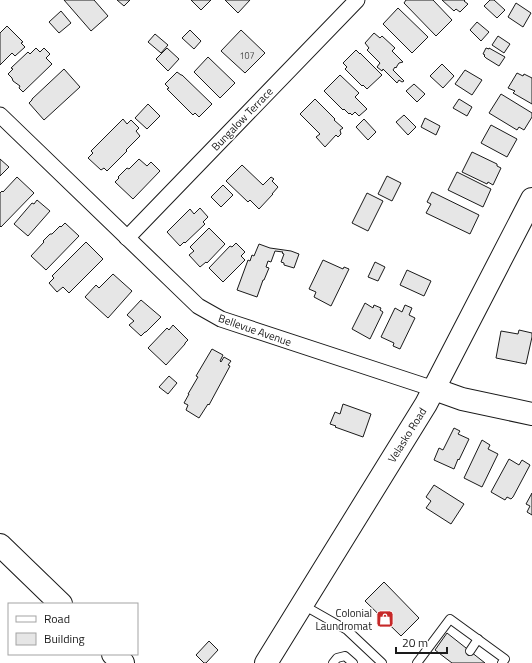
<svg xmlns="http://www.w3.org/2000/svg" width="532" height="663" viewBox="0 0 532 663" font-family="'Titillium Web',sans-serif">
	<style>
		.building { fill: #e6e6e6; stroke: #1a1a1a }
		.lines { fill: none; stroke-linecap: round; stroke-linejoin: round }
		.lane-casing { stroke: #1a1a1a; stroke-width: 10 }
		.street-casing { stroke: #1a1a1a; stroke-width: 17 }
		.secondary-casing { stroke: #1a1a1a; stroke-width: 24 }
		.lane { stroke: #fff; stroke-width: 8 }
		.street { stroke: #fff; stroke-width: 15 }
		.secondary { stroke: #fff; stroke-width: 22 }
		.labels { text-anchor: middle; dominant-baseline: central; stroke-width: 3; stroke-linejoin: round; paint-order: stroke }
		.number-label { font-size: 9px; fill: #4d4d4d }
		.street-label { font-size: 11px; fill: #1a1a1a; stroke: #fff }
		.poi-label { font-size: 11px; fill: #1a1a1a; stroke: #fff; text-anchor: end }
	</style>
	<rect width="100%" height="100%" fill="#fff"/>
	<g class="building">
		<path d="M64 0H94L108 16 91 31Z"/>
		<path d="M117 0H130L124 6Z"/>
		<path d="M191 0H211L201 10Z"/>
		<path d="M225 0H250L238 13Z"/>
		<path d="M406 0H433L452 20 436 36 404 3Z"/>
		<path d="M442 0H465L464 1 468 4 460 12 456 9 454 11Z"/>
		<path d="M490 0H494L505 10 497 18 484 6Z"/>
		<path d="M516 3 531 13 523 27 508 17Z"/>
		<path d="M398 8 428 37 412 53 383 24Z"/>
		<path d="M61 11 71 23 59 33 49 22Z"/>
		<path d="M477 22 489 32 481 41 470 30Z"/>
		<path d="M7 26 23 42 21 43 25 47 15 56 12 53 0 65V33Z"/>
		<path d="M190 30 201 41 194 49 182 38Z"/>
		<path d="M241 30 265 53 245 73 221 51Z"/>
		<path d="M374 33 380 38 382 36 395 48 392 51 403 62 399 63 397 66 396 68 395 67 393 70 404 81 402 82 399 80 397 83 383 69 382 71 377 67 380 63 367 50 369 48 365 43Z"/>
		<path d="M155 34 168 45 161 53 148 42Z"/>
		<path d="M498 36 510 44 504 53 492 45Z"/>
		<path d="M36 48 40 52 44 48 50 54 46 58 52 64 23 92 19 88 20 86 13 81 12 78 8 74 13 69 11 68 28 52 30 54Z"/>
		<path d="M167 48 179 59 168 71 156 59Z"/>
		<path d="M486 48 489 49V48L505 57 499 66 486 58 484 56 485 55 483 54Z"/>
		<path d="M356 50 360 54V53L382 75 367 89 363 85 362 86 345 69 347 67 343 63Z"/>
		<path d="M208 57 235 83 220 98 194 72Z"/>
		<path d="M442 64 454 76 443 88 430 76Z"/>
		<path d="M64 69 80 87 44 120 29 103 32 100V99Z"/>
		<path d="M465 70 482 80 472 95 455 84Z"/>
		<path d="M177 72 181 75H182L212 104 199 117 195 113 193 115 167 89 169 88 165 84Z"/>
		<path d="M517 73 523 76 524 74 532 78V104L513 93 515 91 508 88Z"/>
		<path d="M340 75 359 93 355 97 367 109 359 116 355 112 352 115 350 113 349 114 344 109 343 110 324 91Z"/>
		<path d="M414 84 425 94 417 102 406 91Z"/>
		<path d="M501 94 532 113V117L524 130 519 127 517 130 489 113Z"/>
		<path d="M315 99 335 119 334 120 343 128 340 130 341 134 338 137 336 135 325 147 316 137 320 134 300 114Z"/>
		<path d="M459 99 472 107 467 116 453 108Z"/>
		<path d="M148 104 160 116 147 129 135 118Z"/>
		<path d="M404 115 416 127 408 135 396 122Z"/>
		<path d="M425 118 440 126 436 135 421 127Z"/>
		<path d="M123 119 127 124 131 120 139 128 136 131 140 136 126 150 127 151 107 171 104 168 101 170 88 158 93 153 91 151Z"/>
		<path d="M364 119 376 132 368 140 356 127Z"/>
		<path d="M491 125 517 139 507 157 481 143Z"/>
		<path d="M472 152 497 164V166L501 168 493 185 488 182 487 184 462 172Z"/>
		<path d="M0 159 9 167 0 176Z"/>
		<path d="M139 159 147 166 151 162 160 171 133 199 115 182 119 178 118 177 127 168 129 169Z"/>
		<path d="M242 165 263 185 271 177 274 179 272 181 278 187 272 194H273L259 209 250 200 248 202 226 181Z"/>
		<path d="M457 172 491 189 483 207 448 190Z"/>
		<path d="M387 176 401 183 392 201 378 194Z"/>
		<path d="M17 177 34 193 1 227 0 226V193L2 191 3 192Z"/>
		<path d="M223 185 233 195 221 207 211 197Z"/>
		<path d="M432 192 479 215 470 234 426 213 431 204 427 202Z"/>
		<path d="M367 193 383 201 368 231 352 223Z"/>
		<path d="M37 200 50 211 28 236 14 224 32 203 34 204Z"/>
		<path d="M200 208 208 217 203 222 205 224 185 243 184 242 180 246 167 232 190 209 194 214Z"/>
		<path d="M65 223 79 236 46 270 31 256 44 242 43 241 50 234H52L60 226 61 227Z"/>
		<path d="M209 228 225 244 207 263 206 262 200 267 189 255 194 251 190 247Z"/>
		<path d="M86 242 103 259 69 293 63 287 57 292 49 283 54 278 52 276Z"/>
		<path d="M236 243 245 252 241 256 245 260 223 282 209 268 230 246 232 247Z"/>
		<path d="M259 244 270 248 291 251 299 254 294 268 284 265V263L281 262 284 254 282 253 283 252 275 251 271 262 268 261 266 267 269 268 264 280H263L257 297 237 290 248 260 250 261 252 255 254 256Z"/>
		<path d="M323 260 343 269 344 267 349 269 331 306 314 297 316 292 309 289Z"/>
		<path d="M375 262 385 267 378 281 368 277Z"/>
		<path d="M407 270 431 281 424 296 400 285Z"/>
		<path d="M113 274 132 291 108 318 85 297 96 285 99 288Z"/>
		<path d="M141 300 161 317 146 332H145L141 336 129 325 134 321 127 315Z"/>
		<path d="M365 303 373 308 374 305 381 308 380 310 383 312 370 339 352 329Z"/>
		<path d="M405 305 412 308 409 315 415 318 400 349 393 346 394 343 381 337 395 308 402 312Z"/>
		<path d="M173 325 188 340 185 343V344L166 365 148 348 167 328 169 330Z"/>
		<path d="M519 330 532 333V337L526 364 496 358 501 331 518 334Z"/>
		<path d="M212 349 223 355 220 361 221 362 224 357 231 361 228 365 230 366 209 405 208 404 199 418 186 410 188 405 184 403 189 394H188L198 377 196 376Z"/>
		<path d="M169 376 177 383 168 394 159 387Z"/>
		<path d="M343 404 371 414 363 437 335 427 336 426 330 424 335 412 340 414Z"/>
		<path d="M454 428 460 431 458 434 469 439 459 460 458 459 454 469 434 460 439 448 443 450Z"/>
		<path d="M482 440 490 445 488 449 498 454 482 487 464 478Z"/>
		<path d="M509 459 519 465 522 460 530 465 513 497 511 499 507 497 505 500 491 492Z"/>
		<path d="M434 485 464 504 451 524 426 508 431 501 426 497Z"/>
		<path d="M532 493V515L527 512 530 506 526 504Z"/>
		<path d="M384 582 419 618 401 636 365 601Z"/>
		<path d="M447 633 485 663H452L435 650Z"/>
		<path d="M209 641 218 650 206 663H204L196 655Z"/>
	</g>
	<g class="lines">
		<g class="lane-casing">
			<g id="lane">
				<path d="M303 605 347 630 382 663"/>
				<path d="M470 651 478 639"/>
				<path d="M333 663 337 658 345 656 353 663"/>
				<path d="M417 663 450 619 505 659 502 663"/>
			</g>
		</g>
		<g class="street-casing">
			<g id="street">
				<path d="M0 115 198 306 221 319 434 389"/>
				<path d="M127 238 357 0"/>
			</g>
		</g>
		<g class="secondary-casing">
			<g id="secondary">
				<path d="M434 389 462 399 532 414"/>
				<path d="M0 545 61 604"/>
				<path d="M113 654 123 663"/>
				<path d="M266 663 426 404 532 199"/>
			</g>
		</g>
		<use href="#lane" class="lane"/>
		<use href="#street" class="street"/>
		<use href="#secondary" class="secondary"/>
	</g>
	<defs>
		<g id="shop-square" transform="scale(0.9)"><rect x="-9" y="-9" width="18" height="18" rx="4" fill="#c62828" stroke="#fff"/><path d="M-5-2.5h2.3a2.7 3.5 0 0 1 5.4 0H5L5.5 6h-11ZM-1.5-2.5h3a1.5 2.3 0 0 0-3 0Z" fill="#fff"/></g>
	</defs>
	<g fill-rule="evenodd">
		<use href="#shop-square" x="385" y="619"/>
	</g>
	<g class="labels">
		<g class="number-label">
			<text x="247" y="55">107</text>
		</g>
		<g class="street-label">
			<text transform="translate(242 119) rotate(-46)">Bungalow Terrace</text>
			<text transform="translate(255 330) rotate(19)">Bellevue Avenue</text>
			<text transform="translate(407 435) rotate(-58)">Velasko Road</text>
		</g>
		<g class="poi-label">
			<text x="372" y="613">Colonial<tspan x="372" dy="13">Laundromat</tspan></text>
		</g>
	</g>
	<rect x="8" y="603" width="130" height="52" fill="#ffffff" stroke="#a3a3a3"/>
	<rect x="16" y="616" width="20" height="6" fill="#ffffff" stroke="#a3a3a3"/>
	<text x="44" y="623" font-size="12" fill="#1a1a1a">Road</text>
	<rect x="16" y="633" width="20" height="12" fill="#e6e6e6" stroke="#a3a3a3"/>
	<text x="44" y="643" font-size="12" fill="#1a1a1a">Building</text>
	<path d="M396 647v6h51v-6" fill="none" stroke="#1a1a1a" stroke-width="2"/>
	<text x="402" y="647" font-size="12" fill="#1a1a1a" stroke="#ffffff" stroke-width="3" paint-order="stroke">20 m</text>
</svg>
